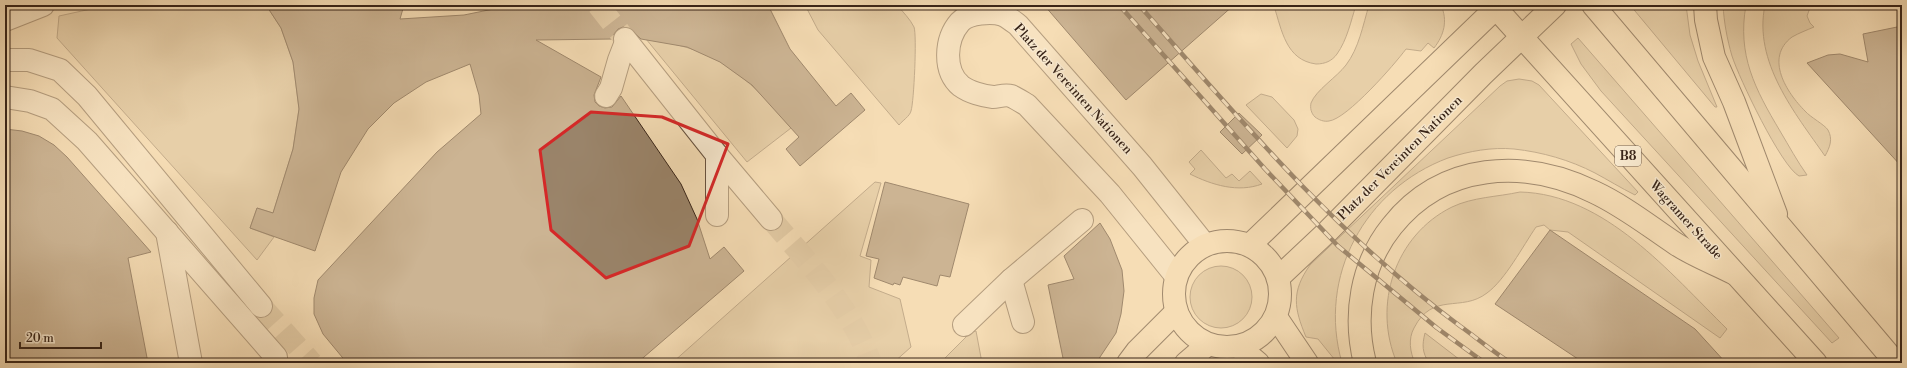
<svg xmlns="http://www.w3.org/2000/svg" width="1907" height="368" viewBox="0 0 1907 368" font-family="'Libre Bodoni',serif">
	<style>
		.green { fill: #d5be9a; stroke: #867159 }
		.building { fill: #9a846a; stroke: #382418 }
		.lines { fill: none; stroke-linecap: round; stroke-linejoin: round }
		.minor-tunnel { stroke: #cfb896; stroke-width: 22; stroke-dasharray: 22 11; stroke-linecap: butt }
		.minor-casing { stroke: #67523f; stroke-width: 24 }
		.major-casing { stroke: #382418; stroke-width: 24 }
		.highway-casing { stroke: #382418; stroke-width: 24 }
		.minor { stroke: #f8e9cf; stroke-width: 22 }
		.major { stroke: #f5ddb5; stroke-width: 22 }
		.highway { stroke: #f5ddb5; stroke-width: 22 }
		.rail-casing { stroke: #382418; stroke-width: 4.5 }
		.rail { stroke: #f8e9cf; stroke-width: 3; stroke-dasharray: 9; stroke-linecap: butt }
		.marked { fill: none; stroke: #d62828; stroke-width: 3; stroke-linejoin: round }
		.labels { text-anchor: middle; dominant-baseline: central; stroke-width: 3; stroke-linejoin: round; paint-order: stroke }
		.shield { fill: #f8e9cf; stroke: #725f4f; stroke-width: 1 }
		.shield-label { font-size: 12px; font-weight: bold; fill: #382418 }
		.street-label { font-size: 13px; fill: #382418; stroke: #f8e9cf }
	</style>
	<rect width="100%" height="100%" fill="#f5ddb5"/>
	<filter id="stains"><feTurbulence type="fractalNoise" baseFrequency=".005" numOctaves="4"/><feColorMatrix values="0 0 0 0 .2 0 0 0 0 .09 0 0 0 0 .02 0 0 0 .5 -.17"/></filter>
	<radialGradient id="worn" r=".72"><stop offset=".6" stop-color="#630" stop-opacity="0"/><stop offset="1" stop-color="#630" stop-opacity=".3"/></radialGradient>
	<g class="green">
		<path d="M101 5H266L281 28 293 62 299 109 293 149 273 213 257 208 250 228 274 237 257 260 57 38 59 16 91 9Z"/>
		<path d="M805 5H897C903 12 910 19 914 27 917 35 914 102 911 111 910 116 902 121 899 125L818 30Z"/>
		<path d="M1277 5H1356C1351 21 1347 40 1337 54 1332 61 1325 64 1316 64 1286 60 1282 31 1274 6Z"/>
		<path d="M1369 5H1441C1448 21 1444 35 1434 48L1428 43 1421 51 1406 49C1395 64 1347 119 1329 121 1324 122 1319 120 1315 117 1311 113 1310 108 1311 103 1316 90 1337 77 1346 65 1359 48 1363 25 1369 5Z"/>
		<path d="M1630 5H1686L1690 35 1698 61 1717 107H1715Z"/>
		<path d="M1723 5H1746C1737 55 1755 89 1780 131 1789 146 1797 161 1807 175L1799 176C1781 166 1739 78 1732 56 1727 39 1724 22 1723 5Z"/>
		<path d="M1765 5H1811L1807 16 1810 23 1814 27C1807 30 1799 33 1792 37 1764 58 1787 93 1805 111 1810 117 1825 125 1828 130 1833 139 1830 147 1825 156 1795 113 1753 62 1765 5Z"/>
		<path d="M1578 38 1839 338 1832 343 1601 91 1581 64 1571 44Z"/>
		<path d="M646 39C659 41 672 43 685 47 729 58 763 94 791 128L747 162Z"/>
		<path d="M1519 79 1532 81 1539 85 1638 192 1635 195C1621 188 1608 180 1595 173 1570 160 1542 152 1514 149 1492 147 1469 151 1448 158 1365 189 1317 276 1342 363L1335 360 1318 339 1306 337C1294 308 1291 292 1310 265L1500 86 1507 81Z"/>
		<path d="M1261 94 1272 97 1294 120 1298 129 1297 136 1287 148 1246 105Z"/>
		<path d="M1201 150 1226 178 1232 174 1239 181 1250 171 1262 184C1238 193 1212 185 1190 174L1195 169 1189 162Z"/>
		<path d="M875 182 881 183 860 256 871 260 869 287 900 299 911 347 893 363H672Z"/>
		<path d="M1520 192C1605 194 1670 273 1727 329L1720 338 1568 232 1550 230 1544 225 1536 227C1523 246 1505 280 1487 293 1461 313 1433 291 1414 328 1408 339 1410 352 1415 363H1397C1372 305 1395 235 1452 207 1473 197 1497 197 1520 192Z"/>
		<circle cx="1221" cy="297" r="31"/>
		<path d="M976 331 982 363H940L971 332Z"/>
		<path d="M1425 333 1464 363H1429C1422 352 1422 345 1425 333Z"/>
	</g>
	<g class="building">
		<path d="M266 5H404L400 19 464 15 513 5H768L790 49 836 106 851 93 865 110 800 166 786 149 799 137 752 85 720 62 687 47 641 39 629 27H623L618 29 614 34 613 39 536 40 601 77 594 95 595 102 599 106 605 108 612 107 621 96 681 184 697 219 710 259 724 247 744 271 637 363H347L323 334 314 314V298L318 280 437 152 481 114 479 95 470 64 426 82 394 103 368 129 341 172 315 251 250 228 257 208 273 213 293 149 299 109 293 62 281 28Z"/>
		<path d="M1044 5H1234L1126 100Z"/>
		<path d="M1902 26V167L1807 63 1828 55 1840 54 1868 62 1863 34Z"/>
		<path d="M1239 113 1262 135 1242 154 1220 132Z"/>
		<path d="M5 129 22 131 39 136 54 145 67 157 151 252 128 258 148 363H5Z"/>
		<path d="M885 182 969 204 950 277 940 275 937 286 903 277 900 285 894 283 893 285 874 278 879 259 866 256Z"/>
		<path d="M1100 223 1110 239 1122 270 1124 291 1121 314 1116 333 1096 363H1064L1048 285 1074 279 1064 256Z"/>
		<path d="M1550 230 1695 329 1726 363H1584L1495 304Z"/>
	</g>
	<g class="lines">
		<g class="minor-tunnel">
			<path d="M598 5 625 39"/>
			<path d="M771 219C809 264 851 307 871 363"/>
			<path d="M261 306 312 363"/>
		</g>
		<g class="minor-casing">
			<g id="minor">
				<path d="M5 20 43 5"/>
				<path d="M625 39 717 155 771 219"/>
				<path d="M5 60H29L60 70 87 96 261 306"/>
				<path d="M606 96 611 88 619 60 626 42"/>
				<path d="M5 97 30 101 52 109 87 141 276 357"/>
				<path d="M717 215V155"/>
				<path d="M167 232 191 363"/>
				<path d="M1176 276 1110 194 1027 105C1022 102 1016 98 1011 96 1005 94 998 97 993 97 983 96 969 92 961 86 943 71 945 39 960 22 968 13 992 11 1003 15 1008 17 1014 22 1018 25L1142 166 1205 245"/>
				<path d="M1011 280 1023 322"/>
				<path d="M964 325 1011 280 1082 220"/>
			</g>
		</g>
		<g class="major-casing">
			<g id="major">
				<path d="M1493 5 1816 363"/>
				<path d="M1593 5 1896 363"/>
				<path d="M1705 5 1706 20 1714 57 1734 102 1776 214"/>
				<circle cx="1227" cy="294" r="53"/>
				<path d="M1250 245 1499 5"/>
				<path d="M1278 278 1328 231 1483 74 1555 5"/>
				<path d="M1128 363 1137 351 1176 312"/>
				<path d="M1186 363 1207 345"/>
			</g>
		</g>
		<g class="highway-casing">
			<g id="highway">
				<path d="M1276 317 1307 363"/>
				<path d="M1239 347 1258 363"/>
				<path d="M1365 363C1353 316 1361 264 1392 226 1443 162 1524 158 1594 192 1624 206 1649 226 1676 244 1694 256 1716 264 1735 274"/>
			</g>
		</g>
		<use href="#minor" class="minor"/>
		<use href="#major" class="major"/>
		<use href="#highway" class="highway"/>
		<g class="rail-casing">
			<g id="rail">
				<path d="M1119 5 1265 169 1338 246 1437 328 1485 363"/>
				<path d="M1139 5C1239 119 1337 235 1460 326 1477 338 1493 352 1511 363"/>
			</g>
		</g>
		<use href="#rail" class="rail"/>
	</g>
	<path d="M0 0H1907V368H0ZM591 112 662 117 728 144 689 246 606 278 551 230 540 150Z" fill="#f5ddb5" fill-opacity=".55" fill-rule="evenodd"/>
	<path class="marked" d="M591 112 662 117 728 144 689 246 606 278 551 230 540 150Z"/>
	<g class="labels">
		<rect class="shield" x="1615" y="146" width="26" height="20" rx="3"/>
		<g class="shield-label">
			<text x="1628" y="156">B8</text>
		</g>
		<g class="street-label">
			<text transform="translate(1073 89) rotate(48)">Platz der Vereinten Nationen</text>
			<text transform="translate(1400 158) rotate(-45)">Platz der Vereinten Nationen</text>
			<text transform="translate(1686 220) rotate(48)">Wagramer Straße</text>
		</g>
	</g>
	<rect width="1907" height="368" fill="none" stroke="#f5ddb5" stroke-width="20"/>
	<rect x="6" y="6" width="1895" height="356" fill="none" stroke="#382418" stroke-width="2"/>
	<rect x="10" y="10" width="1887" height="348" fill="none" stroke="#382418"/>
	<path d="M20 342v6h81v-6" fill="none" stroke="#382418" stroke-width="2"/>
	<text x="26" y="342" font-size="12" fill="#382418" stroke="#f8e9cf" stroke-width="3" paint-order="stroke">20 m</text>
	<rect width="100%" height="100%" filter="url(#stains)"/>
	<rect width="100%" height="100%" fill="url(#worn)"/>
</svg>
